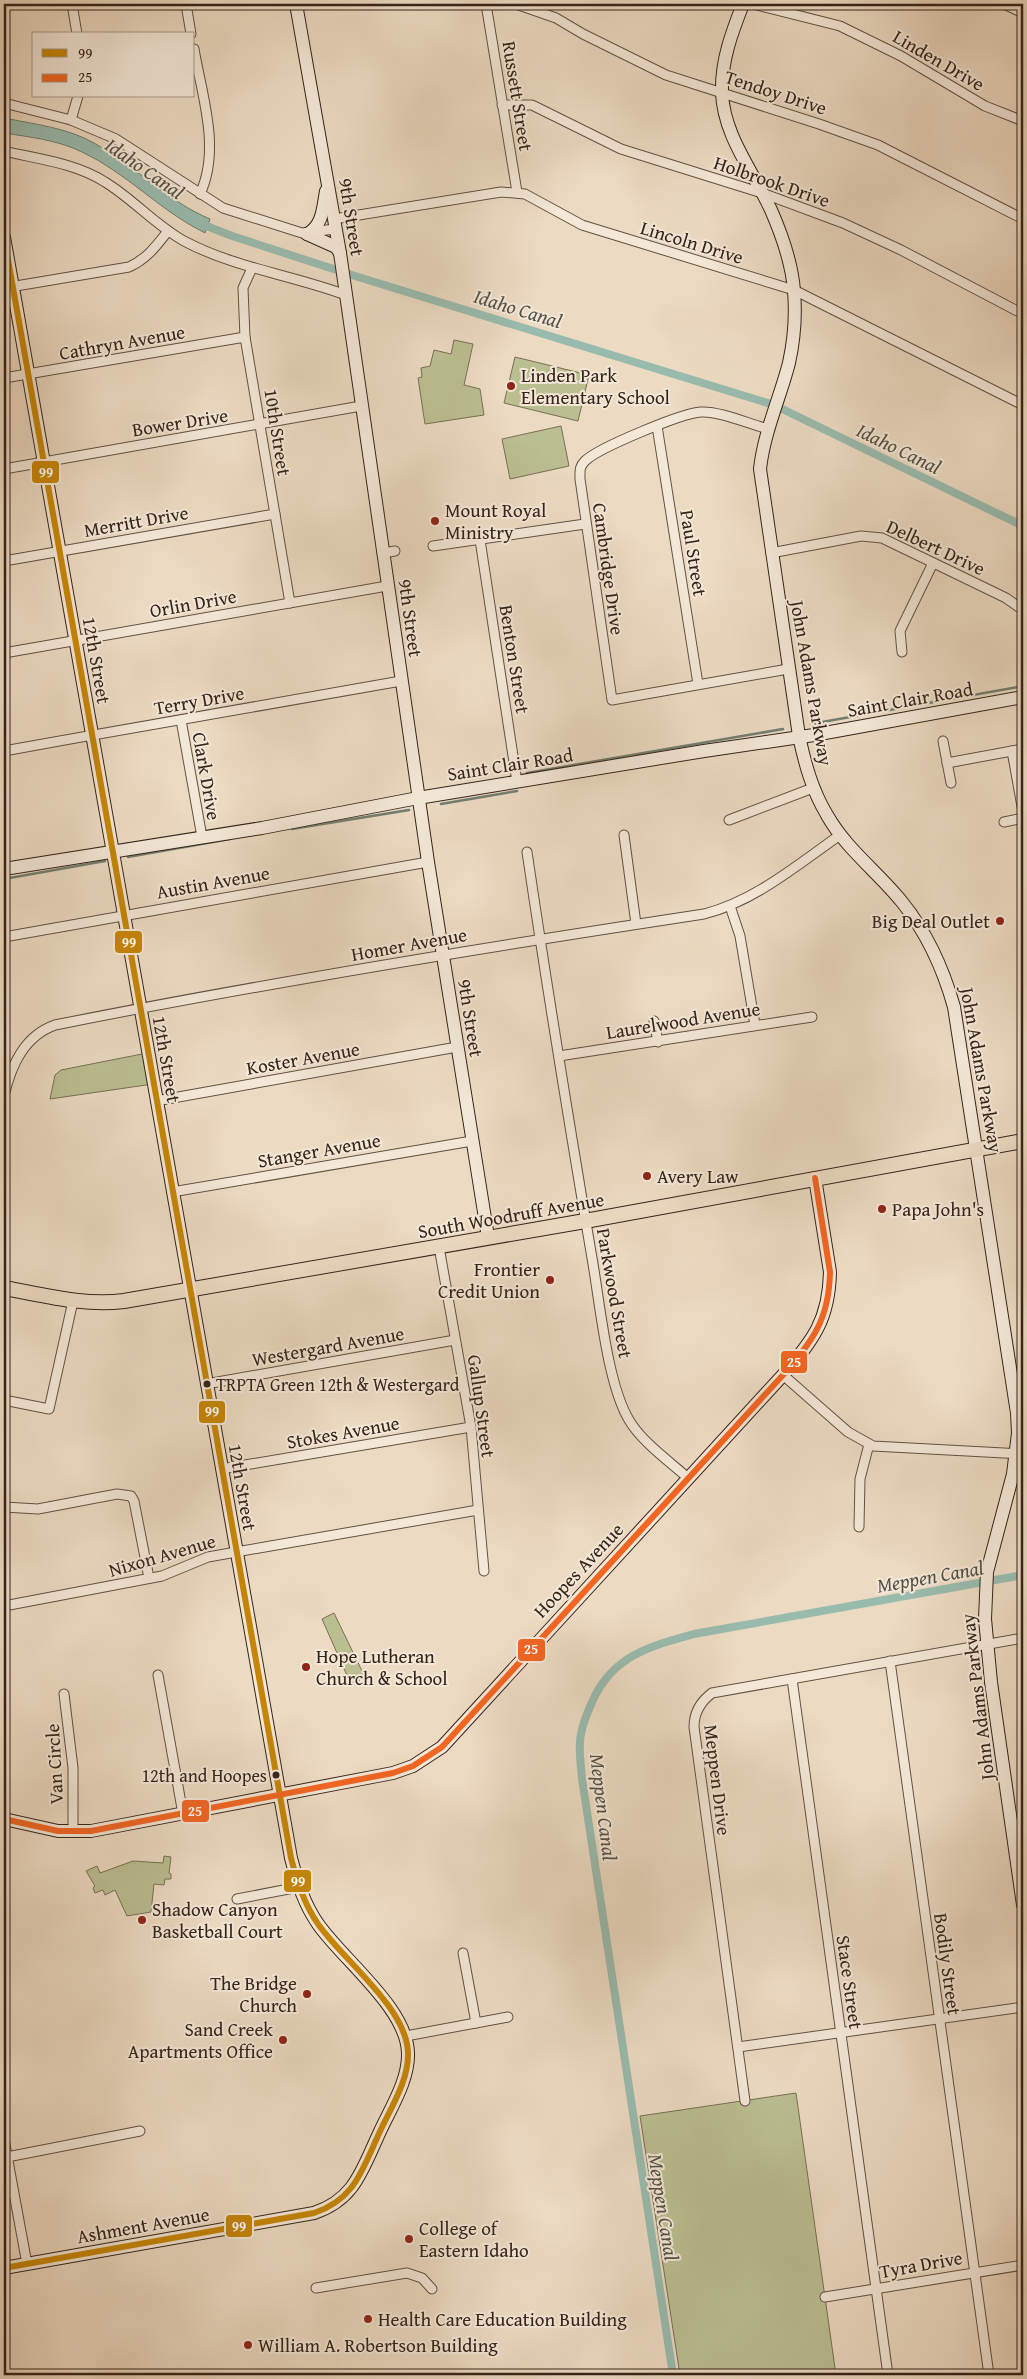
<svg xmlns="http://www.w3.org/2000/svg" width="1027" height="2379" viewBox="0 0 1027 2379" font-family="'Gentium Book Plus',serif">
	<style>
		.green { fill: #babe91; stroke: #787055 }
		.water { fill: #99bbae; stroke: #717e72 }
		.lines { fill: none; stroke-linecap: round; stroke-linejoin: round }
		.stream { stroke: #717e72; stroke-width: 2.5 }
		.canal { stroke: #99bbae; stroke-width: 8 }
		.street-casing { stroke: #635143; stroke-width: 11 }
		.secondary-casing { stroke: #352319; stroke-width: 14 }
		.primary-casing { stroke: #352319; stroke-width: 16 }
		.street { stroke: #f3e7d7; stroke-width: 9 }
		.secondary { stroke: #f3e7d7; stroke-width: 12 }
		.primary { stroke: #ecdac2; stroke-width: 14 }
		.bus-1-casing { stroke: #f3e7d7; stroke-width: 10 }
		.bus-2-casing { stroke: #f3e7d7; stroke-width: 10 }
		.bus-1 { stroke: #c68506; stroke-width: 6 }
		.bus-2 { stroke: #f26522; stroke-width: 6 }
		.poi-dot { fill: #8f2418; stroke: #f3e7d7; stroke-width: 2 }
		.bus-dot { fill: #352319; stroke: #f3e7d7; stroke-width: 2 }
		.labels { text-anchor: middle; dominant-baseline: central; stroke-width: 4; stroke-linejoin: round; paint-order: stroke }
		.bus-label { font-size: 18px; fill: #352319; stroke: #f3e7d7; text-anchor: start }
		.street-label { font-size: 19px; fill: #352319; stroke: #f3e7d7 }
		.poi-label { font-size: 19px; fill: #352319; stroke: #f3e7d7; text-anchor: start }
		.water-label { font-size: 20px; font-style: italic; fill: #535146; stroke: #f3e7d7 }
		.line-badge { stroke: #f3e7d7; stroke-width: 2 }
		.badge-label { font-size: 14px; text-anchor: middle; font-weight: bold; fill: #fff }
	</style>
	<rect width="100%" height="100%" fill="#ecdac2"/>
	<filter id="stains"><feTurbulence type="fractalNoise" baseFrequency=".004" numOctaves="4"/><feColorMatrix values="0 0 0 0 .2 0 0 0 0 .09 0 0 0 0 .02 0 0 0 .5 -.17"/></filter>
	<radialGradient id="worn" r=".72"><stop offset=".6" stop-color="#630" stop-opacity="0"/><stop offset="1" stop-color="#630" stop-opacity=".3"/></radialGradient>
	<g class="green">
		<path d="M454 340 473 344 464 385 480 389 484 415 425 424 418 378 422 377 421 368 430 366 434 350 451 354Z"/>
		<path d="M515 357 589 375 578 421 504 403Z"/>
		<path d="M561 426 569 466 510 479 502 439Z"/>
		<path d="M147 1053 153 1084 50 1099 55 1075 61 1070Z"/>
		<path d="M334 1613 363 1673 361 1679 355 1684 349 1680 322 1619Z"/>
		<path d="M164 1856 171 1857 169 1873 171 1874V1879H165L164 1885 154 1884 151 1912 127 1916 115 1890 105 1895 103 1890 95 1893 93 1888 95 1886 86 1871 97 1866 100 1873 133 1861 163 1863Z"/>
		<path d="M796 2093 836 2375H680L640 2116Z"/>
	</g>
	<path class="water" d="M4 118C34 124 68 128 94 143 135 166 169 202 210 219L205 233C160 211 127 173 82 152 58 140 29 137 4 133Z"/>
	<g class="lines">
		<g class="stream">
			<path d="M811 724 1023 686"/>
			<path d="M527 773 783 729"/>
			<path d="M441 804 517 791"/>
			<path d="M292 829 409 810"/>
			<path d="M128 857 230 839"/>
			<path d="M4 879 105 861"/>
		</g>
		<g class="canal">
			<path d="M199 223 232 236 355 276 774 405 1023 526"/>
			<path d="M673 2375 582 1779C581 1767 579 1753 580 1741 581 1727 587 1713 593 1700 613 1656 650 1646 694 1634L1023 1575"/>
		</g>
		<g class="street-casing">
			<g id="street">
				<path d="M72 4 77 34"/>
				<path d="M186 4 191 34"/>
				<path d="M486 4 517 192"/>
				<path d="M516 4 556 18 583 34 666 75 819 124 878 145 1023 219"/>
				<path d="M753 4 840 26 901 56 985 106 1023 121"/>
				<path d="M1004 4 1023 13"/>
				<path d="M194 49C202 96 221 149 200 194"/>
				<path d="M4 103 71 120 116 139 223 208 302 233 335 229"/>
				<path d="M502 105H532L621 149 762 193 843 223 901 250 1023 314"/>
				<path d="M71 120 78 96"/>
				<path d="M4 151C37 159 76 163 105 182 133 199 155 225 184 241 235 268 292 275 346 295"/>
				<path d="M334 219 501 192 525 194 582 225 794 290 1023 405"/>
				<path d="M252 268 243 288 245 337 290 603"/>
				<path d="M4 288 129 267C147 259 157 245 168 231"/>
				<path d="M4 378 245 337"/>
				<path d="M657 426 698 684"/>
				<path d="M768 429C749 424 720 411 701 412 682 413 598 448 585 461 579 467 580 471 580 479L612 700 788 669"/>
				<path d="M4 469 361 406"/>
				<path d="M480 540 517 782"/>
				<path d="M433 546 585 524"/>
				<path d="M383 553 395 551"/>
				<path d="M771 553 861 536 882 538 1006 598 1023 610"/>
				<path d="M4 561 275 514"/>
				<path d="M902 652 900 631 933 563"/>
				<path d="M4 653 387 586"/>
				<path d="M181 720 202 837"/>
				<path d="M943 741 951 783"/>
				<path d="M4 751C136 727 268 704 401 681"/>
				<path d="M1012 751 1023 812"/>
				<path d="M947 763 1023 749"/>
				<path d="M729 820 813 788"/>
				<path d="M1004 822 1023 818"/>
				<path d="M624 835 636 924"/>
				<path d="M527 852C547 987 569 1123 592 1258 600 1303 607 1383 629 1420 641 1441 670 1462 688 1478"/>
				<path d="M730 906 740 936 755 1025"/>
				<path d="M4 937 428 862"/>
				<path d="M654 1021 658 1042"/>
				<path d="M559 1056 812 1017"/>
				<path d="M4 1096C11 1066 24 1036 55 1025 270 982 487 947 704 914 755 901 797 865 840 835"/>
				<path d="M156 1101 457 1047"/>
				<path d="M172 1192 472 1141"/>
				<path d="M439 1247 471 1427 484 1571"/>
				<path d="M783 1375 848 1432 873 1446 1023 1454"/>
				<path d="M206 1384 455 1340"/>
				<path d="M4 1400 49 1409 73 1301"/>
				<path d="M221 1469 471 1427"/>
				<path d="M4 1507 38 1509 117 1494 131 1496 134 1501 149 1578"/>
				<path d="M859 1527 860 1479 869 1444"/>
				<path d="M4 1606 162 1576 208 1557 236 1552 478 1510"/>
				<path d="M890 1661 989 2375"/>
				<path d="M158 1675 183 1814"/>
				<path d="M792 1679 888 2375"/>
				<path d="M64 1694 73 1768V1832"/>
				<path d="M237 1899 299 1887"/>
				<path d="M463 1953 476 2023"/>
				<path d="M406 2036 508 2017"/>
				<path d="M738 2047 1023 2007"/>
				<path d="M745 2101 694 1727C694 1713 700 1702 712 1693L1023 1638"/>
				<path d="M4 2139 27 2264"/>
				<path d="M7 2157 140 2131"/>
				<path d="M316 2288 407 2273 422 2278 432 2289"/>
				<path d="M825 2297 1023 2265"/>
			</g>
		</g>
		<g class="secondary-casing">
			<g id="secondary">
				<path d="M296 4 340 253 428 862 488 1237"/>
				<path d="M743 4C732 32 721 61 722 92 723 135 754 173 771 210 782 235 792 263 794 291 796 314 794 340 789 363 780 398 764 432 760 469L799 736C805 764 812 790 827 815 846 849 878 872 902 902 928 934 943 968 954 1007L1017 1413 1018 1433 1013 1474 987 1572 985 1619 991 1682 1023 1905"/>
				<path d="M307 234C323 226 323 207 326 191"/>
				<path d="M307 234 336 247 340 253"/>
				<path d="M4 237 291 1858C297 1881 304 1904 318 1924 343 1960 407 2008 408 2053 409 2082 388 2112 377 2138 361 2173 353 2200 314 2213L4 2268"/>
				<path d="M4 869 262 828 418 798 704 751 814 735 1023 697"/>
				<path d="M4 1819 58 1831H91L393 1773 413 1766 442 1747 783 1375C813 1340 829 1320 830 1272L815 1178"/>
			</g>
		</g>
		<g class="primary-casing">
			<path id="primary" d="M4 1288C44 1295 83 1306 124 1301L585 1221 1023 1141"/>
		</g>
		<use href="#street" class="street"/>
		<use href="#secondary" class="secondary"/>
		<use href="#primary" class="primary"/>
		<g class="bus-1-casing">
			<path id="bus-1" d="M4 237 291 1858C297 1881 304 1904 318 1924 343 1960 407 2008 408 2053 409 2082 388 2112 377 2138 361 2173 353 2200 314 2213L4 2268"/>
		</g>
		<g class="bus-2-casing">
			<path id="bus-2" d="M4 1819 58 1831H91L393 1773 413 1766 442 1747 783 1375C813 1340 829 1320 830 1272L815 1178"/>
		</g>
		<use href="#bus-1" class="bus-1"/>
		<use href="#bus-2" class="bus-2"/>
	</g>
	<g class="poi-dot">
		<circle cx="511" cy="386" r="5"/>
		<circle cx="435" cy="521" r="5"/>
		<circle cx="1000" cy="921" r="5"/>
		<circle cx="647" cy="1176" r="5"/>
		<circle cx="882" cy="1209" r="5"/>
		<circle cx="550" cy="1280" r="5"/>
		<circle cx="306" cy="1667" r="5"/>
		<circle cx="142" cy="1920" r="5"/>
		<circle cx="307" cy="1994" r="5"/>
		<circle cx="283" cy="2040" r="5"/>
		<circle cx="409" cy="2239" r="5"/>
		<circle cx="368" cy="2319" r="5"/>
		<circle cx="248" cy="2345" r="5"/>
	</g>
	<g class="bus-dot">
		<circle cx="207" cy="1384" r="4.5"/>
		<circle cx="276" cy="1775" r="4.5"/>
	</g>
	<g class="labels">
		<g class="bus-label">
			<text x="216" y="1384">TRPTA Green 12th &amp; Westergard</text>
			<text x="267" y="1775" text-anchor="end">12th and Hoopes</text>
		</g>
		<g class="street-label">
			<text transform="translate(939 60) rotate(30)">Linden Drive</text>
			<text transform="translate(776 92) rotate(18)">Tendoy Drive</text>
			<text transform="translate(518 96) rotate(81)">Russett Street</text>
			<text transform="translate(772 181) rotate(19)">Holbrook Drive</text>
			<text transform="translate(352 217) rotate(81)">9th Street</text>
			<text transform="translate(692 242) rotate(17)">Lincoln Drive</text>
			<text transform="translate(122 342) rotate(-10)">Cathryn Avenue</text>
			<text transform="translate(180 422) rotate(-9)">Bower Drive</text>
			<text transform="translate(278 432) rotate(81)">10th Street</text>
			<text transform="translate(136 521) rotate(-10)">Merritt Drive</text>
			<text transform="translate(936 547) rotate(25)">Delbert Drive</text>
			<text transform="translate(694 553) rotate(81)">Paul Street</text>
			<text transform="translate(609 569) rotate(82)">Cambridge Drive</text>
			<text transform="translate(193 603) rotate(-10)">Orlin Drive</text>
			<text transform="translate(411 618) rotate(82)">9th Street</text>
			<text transform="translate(515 659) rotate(81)">Benton Street</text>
			<text transform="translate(97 660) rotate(80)">12th Street</text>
			<text transform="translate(812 683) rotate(80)">John Adams Parkway</text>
			<text transform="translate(910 699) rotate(-10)">Saint Clair Road</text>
			<text transform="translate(199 700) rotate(-10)">Terry Drive</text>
			<text transform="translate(510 764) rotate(-9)">Saint Clair Road</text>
			<text transform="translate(207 776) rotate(80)">Clark Drive</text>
			<text transform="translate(213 882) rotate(-10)">Austin Avenue</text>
			<text transform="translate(409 944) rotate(-10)">Homer Avenue</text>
			<text transform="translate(471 1018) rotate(81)">9th Street</text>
			<text transform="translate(683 1020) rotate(-9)">Laurelwood Avenue</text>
			<text transform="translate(303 1058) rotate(-10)">Koster Avenue</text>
			<text transform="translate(167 1059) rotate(80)">12th Street</text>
			<text transform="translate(982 1070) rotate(80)">John Adams Parkway</text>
			<text transform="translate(319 1150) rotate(-10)">Stanger Avenue</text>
			<text transform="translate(511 1215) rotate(-10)">South Woodruff Avenue</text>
			<text transform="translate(615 1293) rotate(80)">Parkwood Street</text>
			<text transform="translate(328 1346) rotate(-10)">Westergard Avenue</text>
			<text transform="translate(482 1406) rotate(82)">Gallup Street</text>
			<text transform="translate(343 1432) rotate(-10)">Stokes Avenue</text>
			<text transform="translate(243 1487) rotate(80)">12th Street</text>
			<text transform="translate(162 1555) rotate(-16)">Nixon Avenue</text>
			<text transform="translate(578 1570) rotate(-47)">Hoopes Avenue</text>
			<text transform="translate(977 1697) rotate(-97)">John Adams Parkway</text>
			<text transform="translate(54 1764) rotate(-93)">Van Circle</text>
			<text transform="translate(718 1780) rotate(83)">Meppen Drive</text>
			<text transform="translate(948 1964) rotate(82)">Bodily Street</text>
			<text transform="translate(850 1982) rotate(82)">Stace Street</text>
			<text transform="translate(143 2225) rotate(-10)">Ashment Avenue</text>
			<text transform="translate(921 2264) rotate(-10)">Tyra Drive</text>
		</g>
		<g class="poi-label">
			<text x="521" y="375">Linden Park<tspan x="521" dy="22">Elementary School</tspan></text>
			<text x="445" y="510">Mount Royal<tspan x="445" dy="22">Ministry</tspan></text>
			<text x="990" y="921" text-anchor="end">Big Deal Outlet</text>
			<text x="657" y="1176">Avery Law</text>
			<text x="892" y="1209">Papa John's</text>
			<text x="540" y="1269" text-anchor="end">Frontier<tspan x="540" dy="22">Credit Union</tspan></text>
			<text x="316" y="1656">Hope Lutheran<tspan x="316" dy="22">Church &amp; School</tspan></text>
			<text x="152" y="1909">Shadow Canyon<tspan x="152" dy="22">Basketball Court</tspan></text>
			<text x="297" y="1983" text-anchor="end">The Bridge<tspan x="297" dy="22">Church</tspan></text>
			<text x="273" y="2029" text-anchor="end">Sand Creek<tspan x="273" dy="22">Apartments Office</tspan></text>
			<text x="419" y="2228">College of<tspan x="419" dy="22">Eastern Idaho</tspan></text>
			<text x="378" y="2319">Health Care Education Building</text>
			<text x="258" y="2345">William A. Robertson Building</text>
		</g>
		<g class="water-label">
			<text transform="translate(145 168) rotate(35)">Idaho Canal</text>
			<text transform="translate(518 308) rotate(17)">Idaho Canal</text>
			<text transform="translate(899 448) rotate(26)">Idaho Canal</text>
			<text transform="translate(930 1576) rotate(-10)">Meppen Canal</text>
			<text transform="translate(604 1807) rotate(83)">Meppen Canal</text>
			<text transform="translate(664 2207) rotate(81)">Meppen Canal</text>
		</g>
	</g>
	<g class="line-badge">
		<rect x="31" y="460" width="29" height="24" rx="5" fill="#c68506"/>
		<rect x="114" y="930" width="29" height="24" rx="5" fill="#c68506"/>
		<rect x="780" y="1350" width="28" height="24" rx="5" fill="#f26522"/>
		<rect x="198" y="1400" width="28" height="24" rx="5" fill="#c68506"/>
		<rect x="517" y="1638" width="29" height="24" rx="5" fill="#f26522"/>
		<rect x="181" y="1799" width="29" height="24" rx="5" fill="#f26522"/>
		<rect x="283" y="1869" width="29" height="24" rx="5" fill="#c68506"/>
		<rect x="225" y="2214" width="28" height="24" rx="5" fill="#c68506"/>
	</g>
	<g class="badge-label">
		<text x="46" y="477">99</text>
		<text x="129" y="947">99</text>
		<text x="794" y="1367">25</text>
		<text x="212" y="1416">99</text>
		<text x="531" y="1654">25</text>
		<text x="195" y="1816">25</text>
		<text x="298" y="1886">99</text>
		<text x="239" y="2231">99</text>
	</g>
	<rect width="1027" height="2379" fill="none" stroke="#ecdac2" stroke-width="20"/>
	<rect x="5" y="5" width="1017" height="2369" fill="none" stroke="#352319" stroke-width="2.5"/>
	<rect x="10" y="10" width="1007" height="2359" fill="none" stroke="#352319"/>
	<rect x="32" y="32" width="162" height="65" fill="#f3e7d7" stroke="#a7998b"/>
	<rect x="42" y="49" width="25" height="8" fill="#c68506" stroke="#a7998b"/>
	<text x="78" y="58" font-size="15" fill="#352319">99</text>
	<rect x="42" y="74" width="25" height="8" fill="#f26522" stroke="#a7998b"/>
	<text x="78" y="82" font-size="15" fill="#352319">25</text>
	<rect width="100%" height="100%" filter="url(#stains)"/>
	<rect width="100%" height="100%" fill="url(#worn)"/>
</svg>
